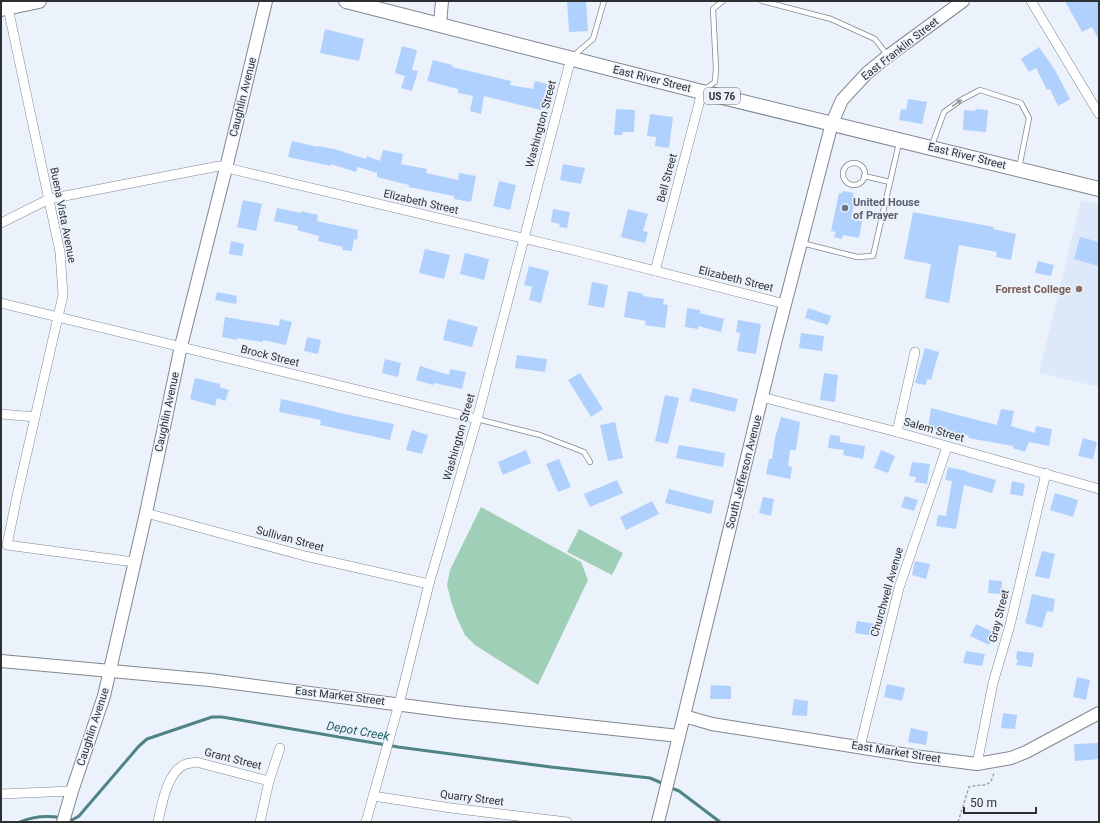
<svg xmlns="http://www.w3.org/2000/svg" width="1100" height="823" viewBox="0 0 1100 823" font-family="Roboto,sans-serif">
	<style>
		.built { fill: #dde8f9 }
		.green { fill: #9fcfb7 }
		.lines { fill: none; stroke-linecap: round; stroke-linejoin: round }
		.stream { stroke: #4f8384; stroke-width: 3 }
		.building { fill: #b0d0fe }
		.lane-casing { stroke: #81878f; stroke-width: 6 }
		.street-casing { stroke: #81878f; stroke-width: 10 }
		.secondary-casing { stroke: #81878f; stroke-width: 14 }
		.primary-casing { stroke: #81878f; stroke-width: 16 }
		.path { stroke: #9ea3aa; stroke-width: 1.5; stroke-dasharray: 3 2; stroke-linecap: butt }
		.lane { stroke: #fff; stroke-width: 4.5 }
		.street { stroke: #fff; stroke-width: 9 }
		.secondary { stroke: #fff; stroke-width: 12 }
		.primary { stroke: #fff; stroke-width: 14 }
		.oneway { fill: #969899 }
		.worship-dot { fill: #6b7280; stroke: #ecf2fc; stroke-width: 1.5 }
		.education-dot { fill: #8d6e63; stroke: #ecf2fc; stroke-width: 1.5 }
		.labels { text-anchor: middle; dominant-baseline: central; stroke-width: 3; stroke-linejoin: round; paint-order: stroke }
		.shield { fill: #ecf2fc; stroke: #666a6f; stroke-width: 1 }
		.shield-label { font-size: 10px; font-weight: bold; fill: #2d3033 }
		.street-label { font-size: 11px; fill: #2d3033; stroke: #ecf2fc }
		.worship-label { font-size: 11px; font-weight: bold; fill: #5b616d; stroke: #ecf2fc; text-anchor: start }
		.education-label { font-size: 11px; font-weight: bold; fill: #785e54; stroke: #ecf2fc; text-anchor: end }
		.water-label { font-size: 12px; font-style: italic; fill: #226060; stroke: #ecf2fc }
	</style>
	<rect width="100%" height="100%" fill="#ecf2fc"/>
	<path class="built" d="M1081 200 1099 204V387L1039 373Z"/>
	<g class="green">
		<path d="M481 507 581 562 588 580 538 685 475 645 465 635 457 618 451 601 447 585 450 570Z"/>
		<path d="M579 529 623 553 612 575 567 552Z"/>
	</g>
	<g class="lines">
		<g class="stream">
			<path d="M669 787 679 791 720 822"/>
			<path d="M67 819 72 820 79 816 139 746 147 739 212 717H222L398 747 551 767 650 778 664 784"/>
			<path d="M20 822C34 816 46 815 62 818"/>
		</g>
	</g>
	<g class="building">
		<path d="M567 1H586L588 31 569 32Z"/>
		<path d="M1065 1H1097L1099 5V40L1092 27 1082 32Z"/>
		<path d="M325 29 364 39 359 61 320 53Z"/>
		<path d="M402 46 417 50 412 70 418 71 412 91 401 88 405 76 395 73Z"/>
		<path d="M1039 47 1055 70 1070 99 1058 106 1050 89 1047 90 1036 68 1029 72 1021 59Z"/>
		<path d="M433 60 452 65V67L511 81 510 85 533 89 535 81 547 84 541 110 484 96 481 114 470 111 473 96 458 93V89L427 81Z"/>
		<path d="M908 99 927 102 922 124 899 120 901 109 906 110Z"/>
		<path d="M616 109 635 110 634 132H623L622 135H614Z"/>
		<path d="M976 109 988 110 986 132 963 130 964 110 975 111Z"/>
		<path d="M650 114 673 117 669 148 655 146 656 137 647 136Z"/>
		<path d="M292 141 318 147V146L334 149 366 159 367 156 380 161 383 150 403 154 401 164 427 169 426 173 458 180 459 173 476 176 471 202 454 199V196L409 187V185L377 177V173L358 167 356 172 331 164V166L288 157Z"/>
		<path d="M563 164 585 168 581 184 560 180Z"/>
		<path d="M499 181 516 185 510 210 493 206Z"/>
		<path d="M843 191 854 193 853 196 856 197 851 219 862 221 859 238 843 235 842 239 834 237 836 232 831 231 839 193H842Z"/>
		<path d="M243 200 262 204 256 231 237 227Z"/>
		<path d="M277 208 301 213V211L318 215 317 221 358 230 357 240 354 239 352 251 342 250 343 247 318 241 319 236 297 230 298 226 274 221Z"/>
		<path d="M553 209 570 212 567 228 559 227 560 224 551 222Z"/>
		<path d="M628 209 648 214 643 231 648 232 645 243 621 237Z"/>
		<path d="M913 212 994 227 993 229 1016 234 1011 260 996 257 997 252 959 245 949 303 925 298 931 264 904 259Z"/>
		<path d="M1080 237 1099 242V266L1074 259Z"/>
		<path d="M231 241 244 244 242 256 229 254Z"/>
		<path d="M425 249 450 255 444 279 419 273Z"/>
		<path d="M465 253 489 259 484 280 460 274Z"/>
		<path d="M1038 261 1054 265 1051 276 1035 273Z"/>
		<path d="M529 266 549 271 541 303 529 300 532 287 524 285Z"/>
		<path d="M592 282 608 285 604 308 588 305Z"/>
		<path d="M628 291 644 294 643 296 664 299 663 304 668 305 665 328 645 325 646 321 624 317Z"/>
		<path d="M217 292 237 296 236 304 215 300Z"/>
		<path d="M687 308 700 310V313L724 319 721 332 698 326V329L685 327Z"/>
		<path d="M808 308 831 316 828 325 805 318Z"/>
		<path d="M225 317 279 326 280 319 292 322 286 345 263 340V342L237 338V340L222 337Z"/>
		<path d="M448 319 478 327 472 347 443 340Z"/>
		<path d="M738 320 761 324 756 354 737 351 740 333 736 332Z"/>
		<path d="M801 333 824 336 822 351 799 348Z"/>
		<path d="M307 337 321 340 318 354 304 351Z"/>
		<path d="M925 348 939 352 931 380 927 379 926 385 915 383Z"/>
		<path d="M517 355 547 359 545 372 515 368Z"/>
		<path d="M385 359 401 363 398 377 382 373Z"/>
		<path d="M420 366 449 375 450 369 466 372 462 389 434 383 433 385 416 380Z"/>
		<path d="M580 373 603 409 591 417 568 380Z"/>
		<path d="M824 373 838 375 835 402 820 400Z"/>
		<path d="M195 378 220 384V387L229 390 225 401 217 398 215 406 190 399Z"/>
		<path d="M693 388 738 399 735 412 689 401Z"/>
		<path d="M665 395 679 398 668 444 655 441Z"/>
		<path d="M281 399 317 407 340 413 394 424 390 440 320 425 321 420 279 412Z"/>
		<path d="M931 408 997 425 1001 409 1014 411 1011 426 1035 433 1036 426 1052 429 1049 446 1029 442 1025 452 1013 448V446L968 438 969 436 940 429 939 430 928 428Z"/>
		<path d="M781 417 800 422 796 450H790L788 466 792 467 790 479 766 474 769 459H772L775 438Z"/>
		<path d="M615 422 623 458 608 461 600 425Z"/>
		<path d="M412 430 428 435 422 454 406 450Z"/>
		<path d="M830 435 840 436V442L865 446 863 459 843 455 844 450 828 448Z"/>
		<path d="M1083 438 1097 442 1093 459 1078 456Z"/>
		<path d="M679 445 725 453 723 467 676 458Z"/>
		<path d="M526 450 531 463 503 475 498 462Z"/>
		<path d="M881 450 895 456 888 473 874 468Z"/>
		<path d="M559 459 571 487 558 492 546 464Z"/>
		<path d="M912 462 930 464 927 484 915 482 916 477 909 476Z"/>
		<path d="M948 467 967 471V472L996 480 992 493 964 485 956 529 936 526 938 515 946 516 952 481 945 480Z"/>
		<path d="M617 480 623 493 590 507 584 494Z"/>
		<path d="M1012 481 1025 484 1023 496 1010 494Z"/>
		<path d="M669 489 714 501 711 514 665 503Z"/>
		<path d="M1055 493 1078 500 1073 517 1050 510Z"/>
		<path d="M905 496 918 500 914 511 901 507Z"/>
		<path d="M763 497 774 499 771 516 759 513Z"/>
		<path d="M652 501 659 514 626 530 620 517Z"/>
		<path d="M1042 551 1055 554 1049 579 1035 576Z"/>
		<path d="M915 561 930 564 926 579 912 575Z"/>
		<path d="M989 580 1002 581 1001 594 988 593Z"/>
		<path d="M1032 594 1055 599 1053 612 1047 611 1042 628 1025 623Z"/>
		<path d="M857 621 876 624 874 636 855 633Z"/>
		<path d="M976 624 995 633 989 645 970 636Z"/>
		<path d="M966 651 985 654 982 666 963 663Z"/>
		<path d="M1017 651 1034 653 1032 667 1016 665 1018 660 1016 659Z"/>
		<path d="M1077 677 1090 680 1086 700 1073 697Z"/>
		<path d="M887 684 905 688 902 701 884 697Z"/>
		<path d="M711 685 731 686V699H710Z"/>
		<path d="M794 699 808 701 807 716 792 715Z"/>
		<path d="M1003 713 1017 715 1015 729 1001 728Z"/>
		<path d="M911 728 928 732 926 745 908 742Z"/>
		<path d="M1099 743V759L1075 761 1074 744Z"/>
	</g>
	<g class="lines">
		<g class="lane-casing">
			<g id="lane">
				<path d="M762 1 831 19 875 39 888 56"/>
				<path d="M572 57 593 39 604 1"/>
				<path d="M705 89 715 82 716 69 713 9 723 1"/>
				<path d="M932 145 944 112 961 100 980 90 1021 103 1029 118 1019 168"/>
				<circle cx="854" cy="174" r="11"/>
				<path d="M864 176 890 182"/>
				<path d="M802 243 857 257 873 256 899 143"/>
				<path d="M477 419 540 435 584 452 590 462"/>
			</g>
		</g>
		<g class="street-casing">
			<g id="street">
				<path d="M1031 1 1099 114"/>
				<path d="M8 8 60 252 63 295 17 496 7 545 134 562"/>
				<path d="M1 223 49 199 219 166 581 252 785 304"/>
				<path d="M655 271 702 92"/>
				<path d="M1 303 477 419"/>
				<path d="M762 397 897 432 1099 489"/>
				<path d="M1 414 35 417"/>
				<path d="M897 432 915 352"/>
				<path d="M146 513 305 556 429 584"/>
				<path d="M860 747 899 588 947 447"/>
				<path d="M977 764 993 683 1010 625 1046 473"/>
				<path d="M1 794 72 791"/>
				<path d="M373 796 451 808 567 822"/>
				<path d="M158 822C162 804 167 771 186 764 189 763 193 763 196 762L269 781"/>
				<path d="M260 822 269 781 280 748"/>
				<path d="M366 822 399 704 429 584 477 419 571 58"/>
			</g>
		</g>
		<g class="secondary-casing">
			<g id="secondary">
				<path d="M440 24 442 1"/>
				<path d="M1 661 210 680 456 712 679 736"/>
				<path d="M684 716 712 724 914 756 977 764 1011 758 1026 752 1099 713"/>
				<path d="M63 822 72 791 104 696 146 513 181 346 226 168 266 1"/>
				<path d="M658 822 776 339 832 123 842 100 867 73 888 56 963 1"/>
			</g>
		</g>
		<g class="primary-casing">
			<g id="primary">
				<path d="M346 1 702 92 1099 189"/>
				<path d="M1 9 39 1"/>
			</g>
		</g>
		<path class="path" d="M958 822 969 787C981 783 991 790 994 772"/>
		<use href="#lane" class="lane"/>
		<use href="#street" class="street"/>
		<use href="#secondary" class="secondary"/>
		<use href="#primary" class="primary"/>
	</g>
	<defs><path id="oneway-solid" d="M-6-.8H1V-3.2L6.5 0L1 3.2V.8H-6Z"/></defs>
	<use class="oneway" href="#oneway-solid" transform="translate(957 103) rotate(-35)"/>
	<circle class="worship-dot" cx="845" cy="208" r="4"/>
	<circle class="education-dot" cx="1079" cy="289" r="4"/>
	<g class="labels">
		<rect class="shield" x="704" y="88" width="36" height="16" rx="3"/>
		<g class="shield-label">
			<text x="722" y="96">US 76</text>
		</g>
		<g class="street-label">
			<text transform="translate(900 49) rotate(-38)">East Franklin Street</text>
			<text transform="translate(652 79) rotate(14)">East River Street</text>
			<text transform="translate(243 97) rotate(-76)">Caughlin Avenue</text>
			<text transform="translate(541 124) rotate(-75)">Washington Street</text>
			<text transform="translate(967 156) rotate(14)">East River Street</text>
			<text transform="translate(667 178) rotate(-75)">Bell Street</text>
			<text transform="translate(421 202) rotate(13)">Elizabeth Street</text>
			<text transform="translate(63 215) rotate(79)">Buena Vista Avenue</text>
			<text transform="translate(736 279) rotate(14)">Elizabeth Street</text>
			<text transform="translate(270 356) rotate(14)">Brock Street</text>
			<text transform="translate(167 412) rotate(-78)">Caughlin Avenue</text>
			<text transform="translate(934 430) rotate(16)">Salem Street</text>
			<text transform="translate(459 437) rotate(-74)">Washington Street</text>
			<text transform="translate(744 472) rotate(-76)">South Jefferson Avenue</text>
			<text transform="translate(290 539) rotate(15)">Sullivan Street</text>
			<text transform="translate(887 592) rotate(-74)">Churchwell Avenue</text>
			<text transform="translate(999 616) rotate(-76)">Gray Street</text>
			<text transform="translate(340 696) rotate(7)">East Market Street</text>
			<text transform="translate(93 727) rotate(-72)">Caughlin Avenue</text>
			<text transform="translate(896 752) rotate(9)">East Market Street</text>
			<text transform="translate(233 759) rotate(14)">Grant Street</text>
			<text transform="translate(472 798) rotate(7)">Quarry Street</text>
		</g>
		<g class="worship-label">
			<text x="853" y="202">United House<tspan x="853" dy="13">of Prayer</tspan></text>
		</g>
		<g class="education-label">
			<text x="1071" y="289">Forrest College</text>
		</g>
		<g class="water-label">
			<text transform="translate(358 731) rotate(10)">Depot Creek</text>
		</g>
	</g>
	<rect width="1100" height="823" fill="none" stroke="#2d3033" stroke-width="4"/>
	<path d="M964 807v6h72v-6" fill="none" stroke="#2d3033" stroke-width="2"/>
	<text x="970" y="807" font-size="12" fill="#2d3033" stroke="#ecf2fc" stroke-width="3" paint-order="stroke">50 m</text>
</svg>
